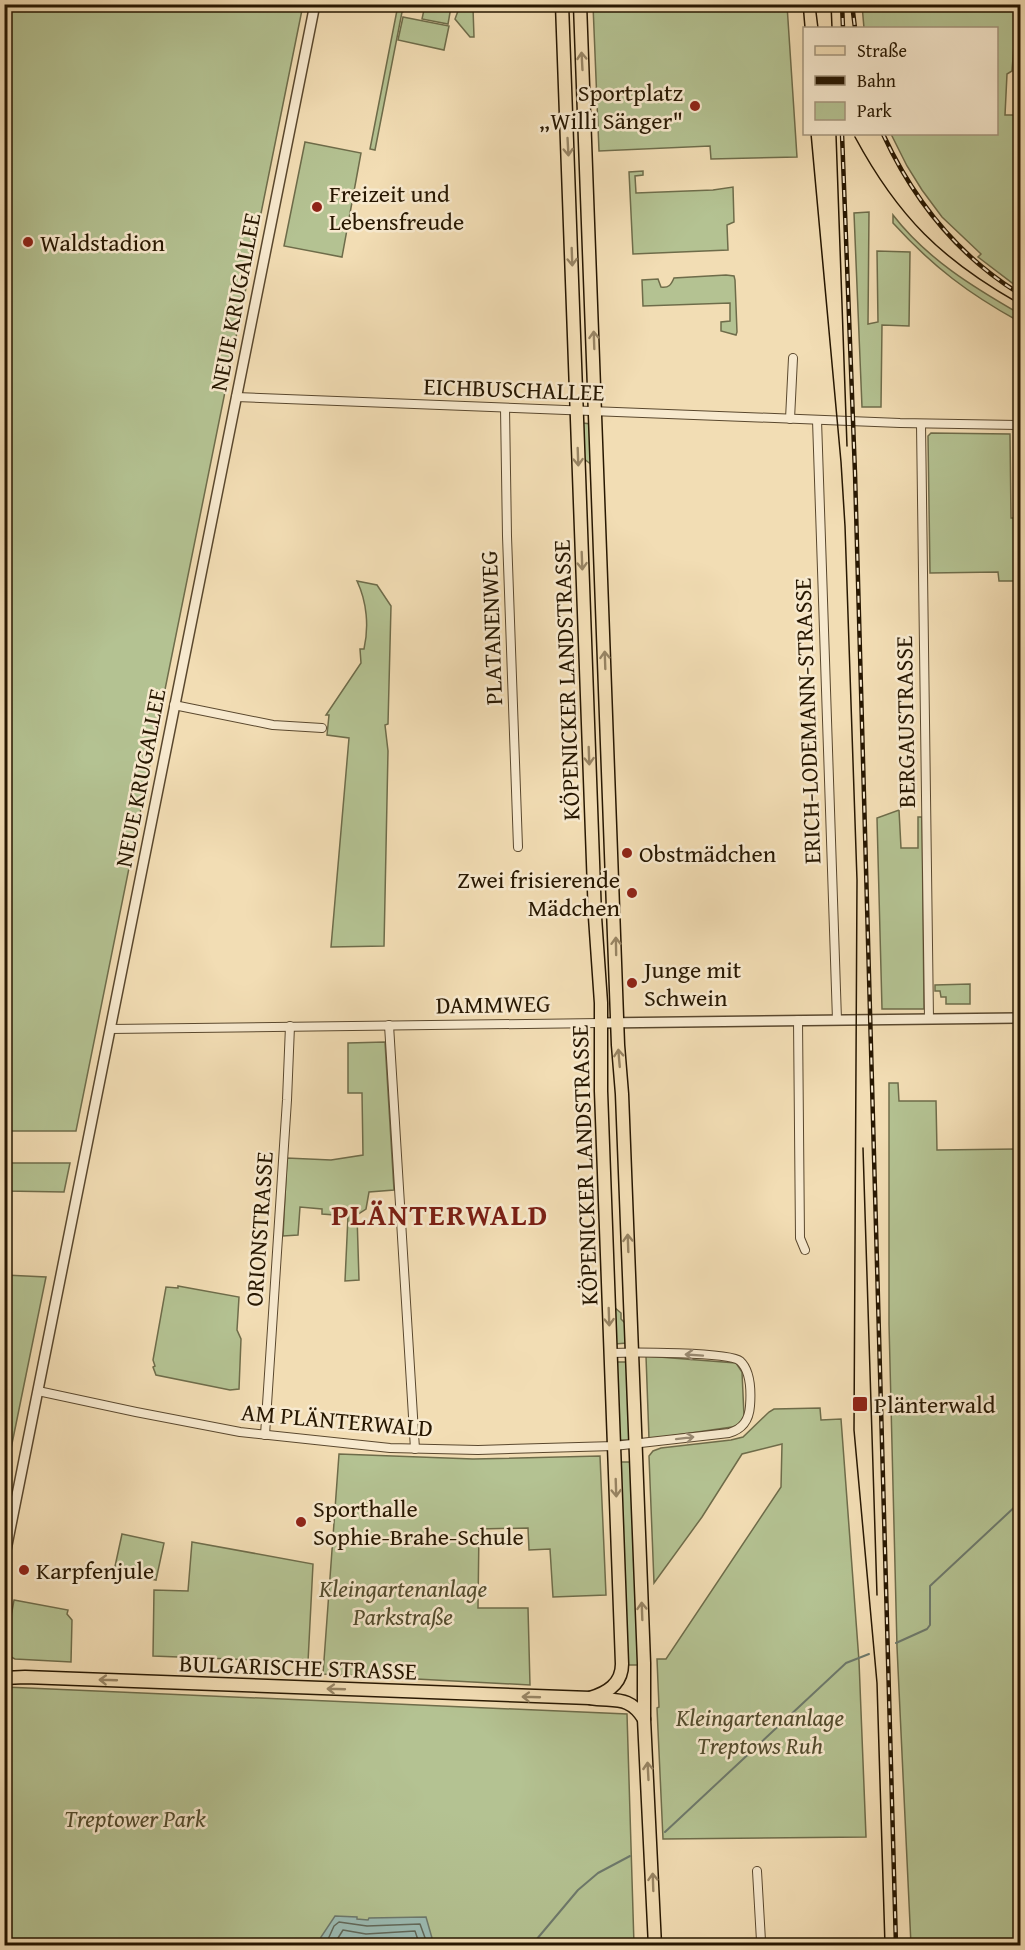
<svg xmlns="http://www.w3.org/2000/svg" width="1025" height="1950" viewBox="0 0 1025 1950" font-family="'Gentium Book Plus',serif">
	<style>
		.green { fill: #b4c292; stroke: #6e6c4a; stroke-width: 1.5 }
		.water { fill: #9cbbb3; stroke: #6d796c; stroke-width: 1.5 }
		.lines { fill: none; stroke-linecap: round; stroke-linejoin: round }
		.shore { stroke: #62695a; stroke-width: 1.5 }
		.stream { stroke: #6d796c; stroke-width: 2 }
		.minor-casing { stroke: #5a482e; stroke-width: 10 }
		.tertiary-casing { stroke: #5a482e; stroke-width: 12 }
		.primary-casing { stroke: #271701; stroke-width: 15 }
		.minor { stroke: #f7e9ce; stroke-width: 8 }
		.tertiary { stroke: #f7e9ce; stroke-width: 9 }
		.primary { stroke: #f2ddb4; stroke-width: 12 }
		.tram { stroke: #271701; stroke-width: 1.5 }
		.rail-casing { stroke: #271701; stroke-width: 4.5 }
		.rail { stroke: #f7e9ce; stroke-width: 2; stroke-dasharray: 7; stroke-linecap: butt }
		.oneway { stroke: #978463 }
		.oneway2 { stroke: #998a72 }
		.poi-dot { fill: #8f2418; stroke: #f7e9ce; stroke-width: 2 }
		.labels { text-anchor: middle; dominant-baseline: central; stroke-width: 5; stroke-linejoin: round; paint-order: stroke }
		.poi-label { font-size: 24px; fill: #271701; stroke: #f7e9ce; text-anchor: start }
		.street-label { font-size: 24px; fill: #271701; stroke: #f7e9ce }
		.park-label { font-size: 24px; font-style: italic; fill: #514a2c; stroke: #f7e9ce }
		.district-label { font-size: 30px; font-weight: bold; letter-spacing: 1.5px; fill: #7a1f14; stroke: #f7e9ce }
	</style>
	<rect width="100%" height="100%" fill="#f2ddb4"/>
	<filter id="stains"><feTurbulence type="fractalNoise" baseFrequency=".00333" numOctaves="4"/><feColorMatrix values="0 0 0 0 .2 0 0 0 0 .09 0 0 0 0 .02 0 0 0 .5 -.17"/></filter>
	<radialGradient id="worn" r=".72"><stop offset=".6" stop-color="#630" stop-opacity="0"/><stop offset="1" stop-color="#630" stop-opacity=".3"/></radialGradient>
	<g class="green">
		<path d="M5 4 303 5 76 1131H5Z"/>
		<path d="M398 5H406L405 11 402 12 375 150 370 149Z"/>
		<path d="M425 5 451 7 448 24 422 19Z"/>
		<path d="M593 5H787L797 157 711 159 710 146 599 151Z"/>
		<path d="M862 5H1020V44L1014 45 1012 71 1007 74 1005 115H1020V289L978 257 981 254 942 217 922 190 907 166 891 134H996V28H864Z"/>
		<path d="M473 8 474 37H470L455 19 458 11Z"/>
		<path d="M403 17 449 26 444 50 398 40Z"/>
		<path d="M305 142 361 153 342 257 284 246Z"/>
		<path d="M643 171V175L635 176 636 193 713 190 733 187 734 222 727 225 728 250 633 254 629 172Z"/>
		<path d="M869 212 868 324 878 322 877 251 910 252 909 326 882 325 881 407H862L854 213Z"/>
		<path d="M893 215C927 259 973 287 1020 314V322C969 294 933 267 893 223Z"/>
		<path d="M726 275 734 276 735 280 737 332 736 335 721 331V322L730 321V303L643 306 642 280 658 279 661 287C669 288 671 285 674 278Z"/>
		<path d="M582 423 592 424 593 466 583 458Z"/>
		<path d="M931 433 1010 434 1011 518H1015L1016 581H999L998 572 930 573 928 436Z"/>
		<path d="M357 581 377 585 391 606 388 724 385 725 388 751 384 946 331 947 349 738 327 735 329 715H326L361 663 360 649H364C369 627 367 602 357 581Z"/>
		<path d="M899 810 901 848H918V817H922L924 1009H882L877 818Z"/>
		<path d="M970 984V1004H946V997H941L940 991H935V985Z"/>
		<path d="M385 1042 394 1190 369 1192 366 1209 357 1215 359 1280 345 1281 348 1216 322 1214V1209L300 1207 298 1235 283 1236 287 1158 331 1160 363 1155 362 1093H348V1043Z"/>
		<path d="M889 1083H898L899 1101H936L937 1150 1020 1149V1945H911L897 1647 889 1324Z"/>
		<path d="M5 1163H70L64 1192 5 1191Z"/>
		<path d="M5 1275 46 1277 5 1478 4 1275Z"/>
		<path d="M178 1286 239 1297 237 1330 241 1339 239 1389 230 1390 156 1375 153 1367 155 1366 153 1360 166 1287 178 1288Z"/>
		<path d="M614 1307 621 1313V1319L627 1325V1343L615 1344Z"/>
		<path d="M646 1356 736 1363 742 1372 744 1416C741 1423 738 1426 732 1427L649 1439Z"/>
		<path d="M616 1362H628L630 1440H620Z"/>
		<path d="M820 1408 821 1420 841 1419 859 1661 866 1837 663 1839 657 1708 659 1707 657 1659H666L781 1487 782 1444 742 1454 702 1517 654 1583 649 1456 653 1451 661 1448 731 1440 743 1437 769 1412 774 1409Z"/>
		<path d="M339 1454 473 1459 600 1456 606 1595 553 1597 550 1549 529 1550 528 1528 479 1529 478 1608H528L530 1685 323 1674Z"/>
		<path d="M620 1462H632L638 1665H628Z"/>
		<path d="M122 1534 164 1543 156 1580 114 1571Z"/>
		<path d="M192 1542 313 1564 308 1662 153 1656 154 1590 188 1591Z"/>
		<path d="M14 1600 68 1610 67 1614 72 1620 71 1662 15 1659 9 1656 5 1650Z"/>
		<path d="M5 1687 627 1714 634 1945 5 1946Z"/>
	</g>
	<path class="water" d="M335 1916 357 1917V1919L368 1920 369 1918 426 1917 434 1945H319L321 1937Z"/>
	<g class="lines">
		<g class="shore">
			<path d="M325 1946 334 1926 339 1922 367 1926 420 1924 428 1946"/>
			<path d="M333 1946 343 1930 366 1934 415 1931 420 1946"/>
			<path d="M342 1946 347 1940 366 1943 407 1941 411 1946"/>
		</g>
		<g class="stream">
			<path d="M896 1643 927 1629 930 1625V1586L1020 1502"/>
			<path d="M665 1832 846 1663 869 1654"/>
			<path d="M531 1946 578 1890 598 1873 630 1856"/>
		</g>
		<g class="minor-casing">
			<g id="minor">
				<path d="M236 397 900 423 1020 425"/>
				<path d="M505 408 507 536 518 847"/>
				<path d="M790 419 793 358"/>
				<path d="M817 420 837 1020"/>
				<path d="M921 424 929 1019"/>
				<path d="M174 705 273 725 322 728"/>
				<path d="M798 1020 800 1238 805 1250"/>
				<path d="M389 1025 415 1449"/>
				<path d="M110 1029 600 1023"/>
				<path d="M38 1391 136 1412 240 1432 390 1448 478 1450 614 1446 729 1433C743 1429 749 1420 750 1406 751 1393 751 1371 740 1361 730 1352 630 1352 611 1353"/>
				<path d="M265 1435 287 1100 290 1026"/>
				<path d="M757 1871 761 1941 760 1946"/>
			</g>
		</g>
		<g class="tertiary-casing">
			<g id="tertiary">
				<path d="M600 1023 1020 1018"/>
				<path d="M4 1560 315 4"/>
			</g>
		</g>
		<g class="primary-casing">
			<g id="primary">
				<path d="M562 4 595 917 601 1003V1091L622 1664C622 1684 607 1693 590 1698"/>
				<path d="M580 4 618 1045 622 1094 644 1663V1719L655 1946"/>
				<path d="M4 1678 25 1677 590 1698C615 1702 629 1695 644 1719"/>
			</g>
		</g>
		<use href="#minor" class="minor"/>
		<use href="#tertiary" class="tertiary"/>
		<use href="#primary" class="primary"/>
		<g class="tram">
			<path d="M803 4 805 28"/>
			<path d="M815 4 818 28"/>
			<path d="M831 4 832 28"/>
			<path d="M811 134 841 462 845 526 857 880 854 1430 877 1683 885 1946"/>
			<path d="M836 134 847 446"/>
			<path d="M855 137C898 217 942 260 1020 304"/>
			<path d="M863 1148 877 1595"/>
		</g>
		<g class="rail-casing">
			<g id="rail">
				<path d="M842 4 843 28"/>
				<path d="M852 4 855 28"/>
				<path d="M842 134 855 473 896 1946"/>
				<path d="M883 134C913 199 958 256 1020 294"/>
			</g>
		</g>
		<use href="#rail" class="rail"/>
	</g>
	<defs><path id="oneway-shaft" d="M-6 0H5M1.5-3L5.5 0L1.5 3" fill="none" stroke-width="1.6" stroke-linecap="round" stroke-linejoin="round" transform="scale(1.5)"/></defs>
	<g class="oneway">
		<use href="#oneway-shaft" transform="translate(582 61) rotate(-93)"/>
		<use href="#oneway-shaft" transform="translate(568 147) rotate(87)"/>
		<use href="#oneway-shaft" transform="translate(572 257) rotate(88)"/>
		<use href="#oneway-shaft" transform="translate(594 340) rotate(-92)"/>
		<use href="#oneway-shaft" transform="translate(578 457) rotate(88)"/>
		<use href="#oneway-shaft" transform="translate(582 561) rotate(88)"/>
		<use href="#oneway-shaft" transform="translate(605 660) rotate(-92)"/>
		<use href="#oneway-shaft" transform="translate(589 756) rotate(88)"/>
		<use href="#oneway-shaft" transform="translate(616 946) rotate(-91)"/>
		<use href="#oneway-shaft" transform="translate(619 1058) rotate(-95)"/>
		<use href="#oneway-shaft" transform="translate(628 1243) rotate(-92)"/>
		<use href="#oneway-shaft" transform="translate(609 1317) rotate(88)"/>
		<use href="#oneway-shaft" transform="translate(616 1488) rotate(88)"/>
		<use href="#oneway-shaft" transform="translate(642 1611) rotate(-92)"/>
		<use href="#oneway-shaft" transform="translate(108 1680) rotate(-178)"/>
		<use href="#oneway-shaft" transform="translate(336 1689) rotate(-178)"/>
		<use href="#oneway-shaft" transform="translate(531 1697) rotate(-178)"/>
		<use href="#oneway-shaft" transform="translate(648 1771) rotate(-93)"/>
		<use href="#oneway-shaft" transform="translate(653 1882) rotate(-92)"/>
	</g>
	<g class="oneway2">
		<use href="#oneway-shaft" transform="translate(694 1355) rotate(-176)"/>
		<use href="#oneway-shaft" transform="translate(685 1438) rotate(-7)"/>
	</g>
	<g class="poi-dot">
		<circle cx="695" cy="106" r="6"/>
		<circle cx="317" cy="207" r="6"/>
		<circle cx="28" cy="242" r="6"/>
		<circle cx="627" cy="853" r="6"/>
		<circle cx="632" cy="893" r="6"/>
		<circle cx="632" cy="983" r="6"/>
		<rect x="852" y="1396" width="16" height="16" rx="3"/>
		<circle cx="301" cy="1522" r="6"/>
		<circle cx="24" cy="1570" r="6"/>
	</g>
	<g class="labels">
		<g class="poi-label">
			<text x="683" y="92" text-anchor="end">Sportplatz<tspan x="683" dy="28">„Willi Sänger"</tspan></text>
			<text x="329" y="193">Freizeit und<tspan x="329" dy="28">Lebensfreude</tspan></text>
			<text x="40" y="242">Waldstadion</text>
			<text x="639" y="853">Obstmädchen</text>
			<text x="620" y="879" text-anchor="end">Zwei frisierende<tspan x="620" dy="28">Mädchen</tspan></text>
			<text x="644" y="969">Junge mit<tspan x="644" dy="28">Schwein</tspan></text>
			<text x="874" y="1404">Plänterwald</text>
			<text x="313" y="1508">Sporthalle<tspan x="313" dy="28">Sophie-Brahe-Schule</tspan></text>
			<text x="36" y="1570">Karpfenjule</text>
		</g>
		<g class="street-label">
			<text transform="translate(235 302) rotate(-79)">NEUE KRUGALLEE</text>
			<text transform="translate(514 389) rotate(2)">EICHBUSCHALLEE</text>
			<text transform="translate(491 628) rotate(-92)">PLATANENWEG</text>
			<text transform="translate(566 680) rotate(-92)">KÖPENICKER LANDSTRASSE</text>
			<text transform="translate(807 721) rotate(-92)">ERICH-LODEMANN-STRASSE</text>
			<text transform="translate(905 722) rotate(-91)">BERGAUSTRASSE</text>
			<text transform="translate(140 778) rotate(-79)">NEUE KRUGALLEE</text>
			<text transform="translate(493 1004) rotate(-1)">DAMMWEG</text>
			<text transform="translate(584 1165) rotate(-92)">KÖPENICKER LANDSTRASSE</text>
			<text transform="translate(259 1229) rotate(-86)">ORIONSTRASSE</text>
			<text transform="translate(337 1420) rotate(5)">AM PLÄNTERWALD</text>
			<text transform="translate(298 1667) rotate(2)">BULGARISCHE STRASSE</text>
		</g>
		<g class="park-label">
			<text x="403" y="1588">Kleingartenanlage<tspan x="403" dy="28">Parkstraße</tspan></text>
			<text x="760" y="1717">Kleingartenanlage<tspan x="760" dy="28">Treptows Ruh</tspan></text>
			<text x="135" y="1818">Treptower Park</text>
		</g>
		<g class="district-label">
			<text x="440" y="1214">PLÄNTERWALD</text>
		</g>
	</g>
	<rect width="1025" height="1950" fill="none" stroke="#f2ddb4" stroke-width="24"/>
	<rect x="6" y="6" width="1013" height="1938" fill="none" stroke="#271701" stroke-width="3"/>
	<rect x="12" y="12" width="1001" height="1926" fill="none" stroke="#271701" stroke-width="1.5"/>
	<rect x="803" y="27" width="195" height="108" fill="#f7e9ce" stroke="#a4957c" stroke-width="1.5"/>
	<rect x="815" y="46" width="30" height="9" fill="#f2ddb4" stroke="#a4957c" stroke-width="1.5"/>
	<text x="857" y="57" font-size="18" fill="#271701">Straße</text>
	<rect x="815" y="76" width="30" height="9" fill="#271701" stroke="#a4957c" stroke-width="1.5"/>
	<text x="857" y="87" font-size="18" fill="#271701">Bahn</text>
	<rect x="815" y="102" width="30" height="18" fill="#b4c292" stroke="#a4957c" stroke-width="1.5"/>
	<text x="857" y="117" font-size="18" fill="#271701">Park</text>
	<rect width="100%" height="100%" filter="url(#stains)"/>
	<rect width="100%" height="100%" fill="url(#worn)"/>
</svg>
